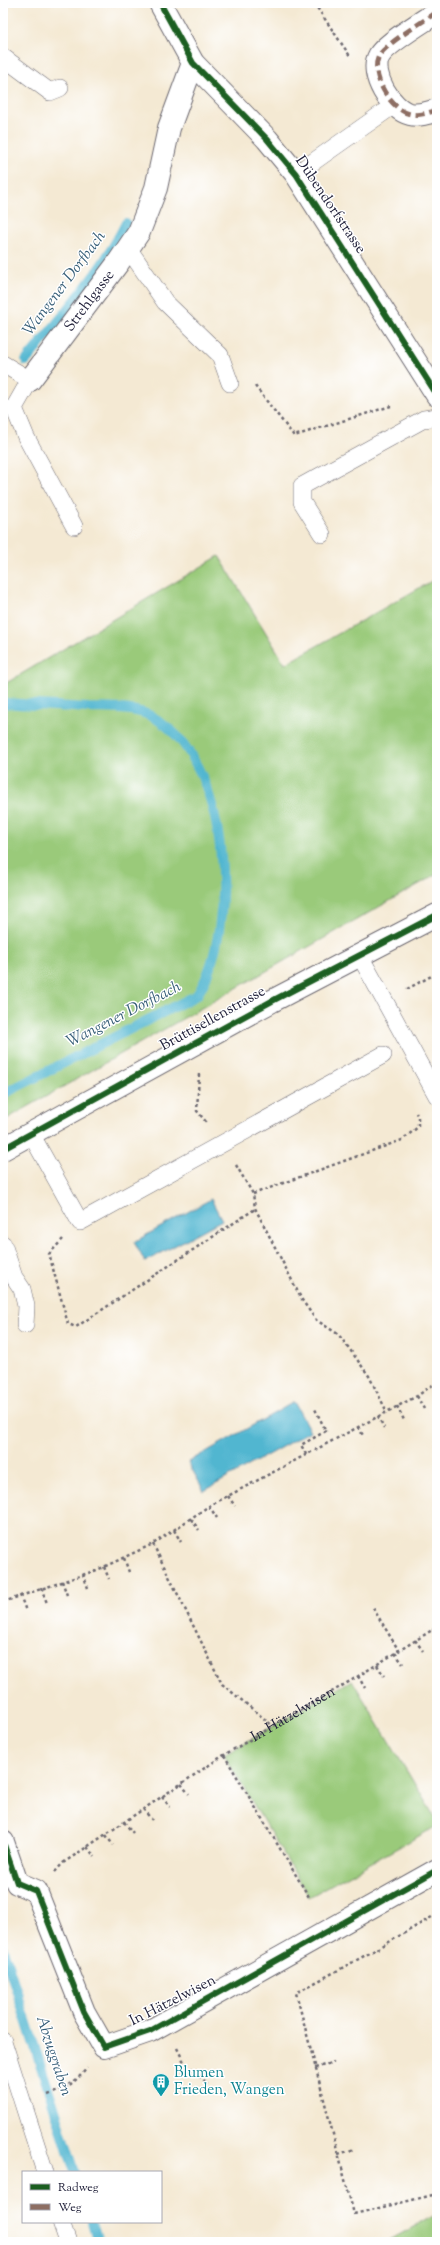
<svg xmlns="http://www.w3.org/2000/svg" width="440" height="2245" viewBox="0 0 440 2245" font-family="'Sorts Mill Goudy',serif">
	<style>
		.green { fill: #9aca7a; stroke: #5e765a }
		.water { fill: #51b6d0; stroke: #3a6c86 }
		.lines { fill: none; stroke-linecap: round; stroke-linejoin: round }
		.stream { stroke: #51b6d0; stroke-width: 10 }
		.service-casing { stroke: #6c6870; stroke-width: 18 }
		.minor-casing { stroke: #6c6870; stroke-width: 24 }
		.tertiary-casing { stroke: #6c6870; stroke-width: 24 }
		.path { stroke: #6c6870; stroke-width: 2.5; stroke-dasharray: 3 3; stroke-linecap: butt }
		.service { stroke: #fff; stroke-width: 17 }
		.minor { stroke: #fff; stroke-width: 22 }
		.tertiary { stroke: #fff; stroke-width: 22 }
		.quiet { stroke: #8d6e63; stroke-width: 5; stroke-dasharray: 10 5; stroke-linecap: butt }
		.cycleway-casing { stroke: #fff; stroke-width: 8 }
		.cycleway { stroke: #1b5e20; stroke-width: 6 }
		.labels { text-anchor: middle; dominant-baseline: central; stroke-width: 3; stroke-linejoin: round; paint-order: stroke }
		.street-label { font-size: 15px; fill: #22223b; stroke: #fff }
		.culture-label { font-size: 15px; fill: #0d838f; stroke: #fff; text-anchor: start }
		.water-label { font-size: 16px; font-style: italic; fill: #355d77; stroke: #fff }
	</style>
	<rect width="100%" height="100%" fill="#fff"/>
	<filter id="ink" filterUnits="userSpaceOnUse"><feTurbulence type="fractalNoise" baseFrequency=".025" numOctaves="2"/><feDisplacementMap in="SourceGraphic" scale="8" xChannelSelector="R" yChannelSelector="G"/><feConvolveMatrix kernelMatrix="1 2 1 2 8 2 1 2 1" color-interpolation-filters="sRGB"/></filter>
	<filter id="wash" filterUnits="userSpaceOnUse"><feTurbulence type="fractalNoise" baseFrequency=".012" numOctaves="4" result="noise"/><feDisplacementMap in="SourceGraphic" scale="16" xChannelSelector="R" yChannelSelector="G"/><feGaussianBlur stdDeviation="0.9" result="paint"/><feColorMatrix in="noise" values="0 0 0 0 0 0 0 0 0 0 0 0 0 0 0 0 0 1.4 0 .05"/><feComposite in="paint" operator="in"/></filter>
	<g filter="url(#wash)">
		<rect width="100%" height="100%" fill="#f4e9d3"/>
		<g class="green">
			<path d="M219 556 285 664 437 578V874L3 1121V685Z"/>
			<path d="M352 1680 437 1821V1826L309 1897 224 1755Z"/>
			<path d="M437 2214V2242H386Z"/>
		</g>
		<g class="water">
			<path d="M211 1199 222 1220 145 1262 134 1242Z"/>
			<path d="M294 1402 310 1431 204 1491 188 1462Z"/>
		</g>
		<g class="lines">
			<g class="stream">
				<path d="M26 361C61 317 101 274 126 223"/>
				<path d="M3 703C31 705 60 706 88 708 109 709 135 707 153 717 230 759 240 928 197 995L3 1094"/>
				<path d="M3 1949 75 2172"/>
				<path d="M92 2222 98 2242"/>
			</g>
		</g>
	</g>
	<g filter="url(#ink)">
		<g class="lines">
			<g class="service-casing">
				<g id="service">
					<path d="M3 57 50 92 60 88"/>
					<path d="M296 174 394 105"/>
					<path d="M128 248 165 302 220 355 230 383"/>
					<path d="M3 364 30 380 14 408 26 437 74 526"/>
					<path d="M322 534 302 502V486L424 419 437 417"/>
					<path d="M360 956 437 1096"/>
					<path d="M31 1134 80 1222 383 1055"/>
					<path d="M3 1244 14 1277 22 1289 26 1306 25 1325"/>
					<path d="M3 2041 45 2172"/>
					<path d="M61 2222 68 2242"/>
				</g>
			</g>
			<g class="minor-casing">
				<g id="minor">
					<path d="M160 3 193 63 267 139 296 174 437 395"/>
					<path d="M437 12C424 21 385 44 379 56 369 74 391 110 410 114 419 116 428 113 437 110"/>
					<path id="s2" d="M30 380 118 263 139 232 156 188 169 128 193 63"/>
					<path d="M3 1842 17 1883 36 1891 84 2012 104 2047 150 2031 437 1870"/>
				</g>
			</g>
			<g class="tertiary-casing">
				<path id="tertiary" d="M3 1149 272 1001 437 915"/>
			</g>
			<g class="path">
				<path d="M314 3 350 56"/>
				<path d="M255 386 294 436 391 406"/>
				<path d="M407 989 437 973"/>
				<path d="M199 1074 197 1111 207 1123"/>
				<path d="M236 1165 253 1194 255 1208 302 1300 316 1320 338 1334 348 1347 369 1376 387 1412"/>
				<path d="M253 1194 402 1140 418 1127V1117L416 1113"/>
				<path d="M63 1239 49 1254 68 1324 76 1327 255 1209"/>
				<path d="M417 1396 424 1409"/>
				<path d="M397 1406 404 1420"/>
				<path d="M378 1416 384 1428"/>
				<path d="M358 1427 364 1437"/>
				<path d="M306 1454 301 1445 326 1431 315 1409"/>
				<path d="M228 1496 235 1506"/>
				<path d="M209 1506 217 1518"/>
				<path d="M191 1519 199 1530"/>
				<path d="M174 1530 181 1542"/>
				<path d="M153 1544 222 1684 273 1726"/>
				<path d="M124 1558 129 1572"/>
				<path d="M104 1567 109 1579"/>
				<path d="M83 1574 88 1588"/>
				<path d="M62 1581 67 1595"/>
				<path d="M41 1588 47 1603"/>
				<path d="M20 1595 26 1611"/>
				<path d="M3 1602 97 1570 153 1544 209 1506 417 1396 437 1382"/>
				<path d="M373 1608 399 1651"/>
				<path d="M3 1614 4 1618"/>
				<path d="M433 1629 437 1635"/>
				<path d="M415 1640 423 1651"/>
				<path d="M395 1653 403 1664"/>
				<path d="M377 1665 384 1676"/>
				<path d="M358 1676 365 1688"/>
				<path d="M224 1755 309 1897"/>
				<path d="M181 1784 189 1794"/>
				<path d="M162 1797 170 1807"/>
				<path d="M143 1809 152 1820"/>
				<path d="M124 1822 133 1833"/>
				<path d="M106 1835 113 1845"/>
				<path d="M87 1847 95 1857"/>
				<path id="s1" d="M55 1872 63 1863 224 1755 352 1680 437 1627"/>
				<path d="M437 1914 377 1949 296 1993 354 2214 433 2195 437 2187"/>
				<path d="M177 2048 184 2062 208 2084"/>
				<path d="M315 2068 334 2062"/>
				<path d="M48 2095C65 2089 76 2082 87 2068"/>
				<path d="M338 2154 355 2149"/>
			</g>
			<use href="#service" class="service"/>
			<use href="#minor" class="minor"/>
			<use href="#tertiary" class="tertiary"/>
			<path class="quiet" d="M437 12C424 21 385 44 379 56 369 74 391 110 410 114 419 116 428 113 437 110"/>
			<g class="cycleway-casing">
				<g id="cycleway">
					<path d="M160 3 193 63 267 139 296 174 437 395"/>
					<path d="M3 1149 272 1001 437 915"/>
					<path d="M3 1842 17 1883 36 1891 84 2012 104 2047 150 2031 437 1870"/>
				</g>
			</g>
			<use href="#cycleway" class="cycleway"/>
		</g>
	</g>
	<defs>
		<g id="building-pin" transform="scale(0.9)"><path d="M0 17L-7.5 6A9.5 9.5 0 1 1 7.5 6Z" fill="#0f9aa8" stroke="#fff"/><path d="M-4-6H4V6H1V3H-1V6H-4ZM-2.5-4.3h1.7v1.8h-1.7ZM.8-4.3h1.7v1.8H.8ZM-2.5-1h1.7V.8h-1.7ZM.8-1h1.7V.8H.8Z" fill="#fff"/></g>
	</defs>
	<g fill-rule="evenodd">
		<use href="#building-pin" x="161" y="2082"/>
	</g>
	<g class="labels">
		<g class="street-label">
			<text transform="translate(330 205) rotate(56)">Dübendorfstrasse</text>
			<text stroke="none"><textPath href="#s2" startOffset="99">Strehlgasse</textPath></text>
			<text transform="translate(213 1019) rotate(-29)">Brüttisellenstrasse</text>
			<text stroke="none"><textPath href="#s1" startOffset="286">In Hätzelwisen</textPath></text>
			<text transform="translate(173 2001) rotate(-27)">In Hätzelwisen</text>
		</g>
		<g class="culture-label">
			<text x="174" y="2073">Blumen<tspan x="174" dy="17">Frieden, Wangen</tspan></text>
		</g>
		<g class="water-label">
			<text transform="translate(65 284) rotate(-53)">Wangener Dorfbach</text>
			<text transform="translate(124 1015) rotate(-27)">Wangener Dorfbach</text>
			<text transform="translate(53 2056) rotate(72)">Abzuggraben</text>
		</g>
	</g>
	<rect width="440" height="2245" fill="none" stroke="#fff" stroke-width="16"/>
	<rect x="22" y="2171" width="140" height="52" fill="#ffffff" stroke="#a7a7b1"/>
	<rect x="30" y="2184" width="20" height="6" fill="#1b5e20" stroke="#a7a7b1"/>
	<text x="58" y="2191" font-size="12" fill="#22223b">Radweg</text>
	<rect x="30" y="2204" width="20" height="6" fill="#8d6e63" stroke="#a7a7b1"/>
	<text x="58" y="2211" font-size="12" fill="#22223b">Weg</text>
</svg>
